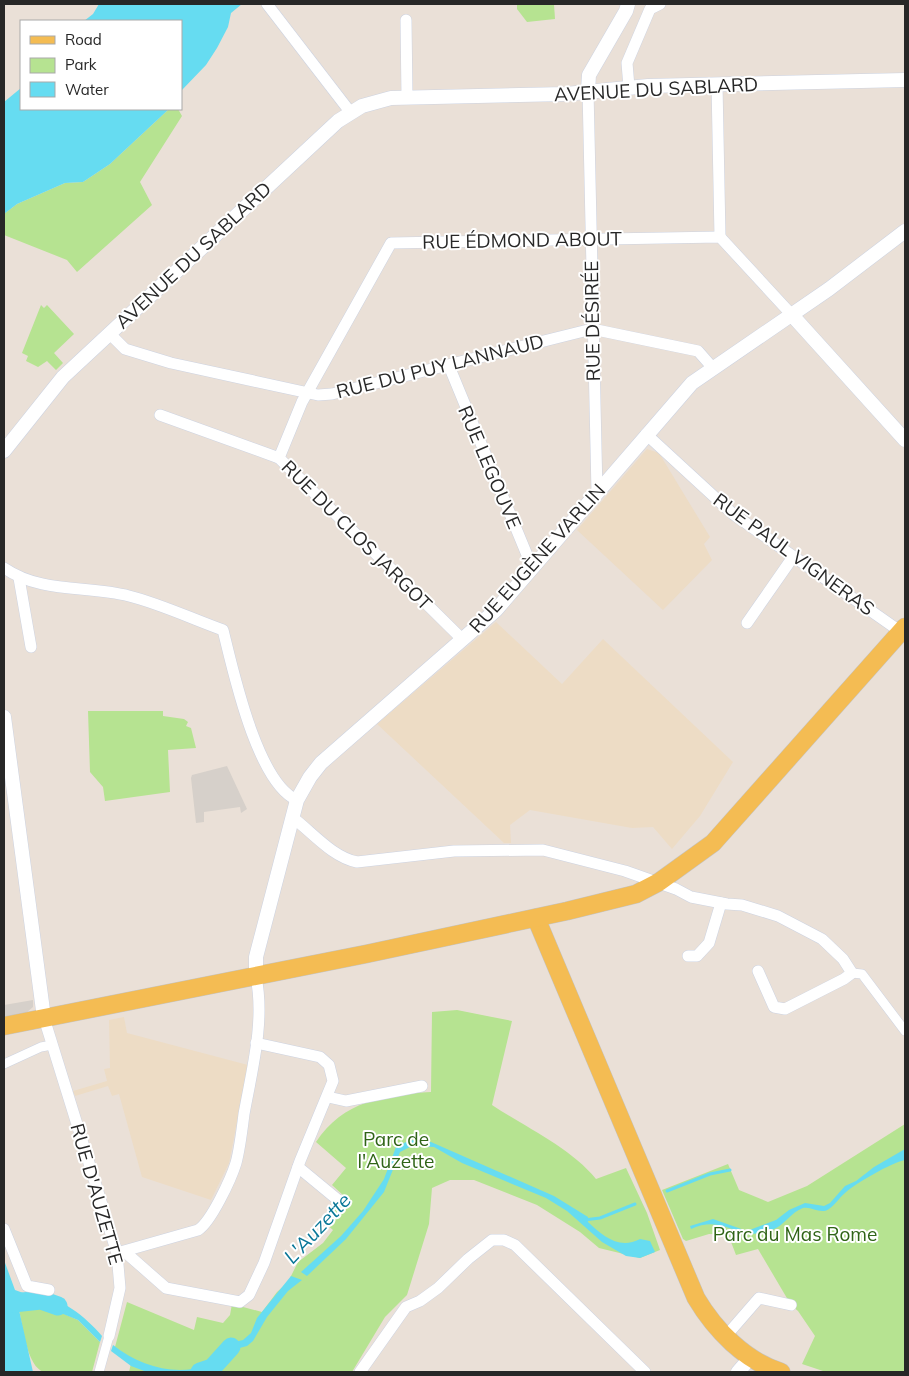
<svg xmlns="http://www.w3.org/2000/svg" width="909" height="1376" viewBox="0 0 909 1376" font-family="Mulish,sans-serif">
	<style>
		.education { fill: #eddcc5 }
		.green { fill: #b6e391 }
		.plaza { fill: #d6d0ca }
		.water { fill: #66dcf1 }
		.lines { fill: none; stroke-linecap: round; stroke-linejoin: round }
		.stream { stroke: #66dcf1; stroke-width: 3 }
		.river { stroke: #66dcf1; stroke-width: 19 }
		.pedestrian-casing { stroke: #cdd3e1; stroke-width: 10 }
		.minor-casing { stroke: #cdd3e1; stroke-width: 12 }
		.tertiary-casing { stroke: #cdd3e1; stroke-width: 15 }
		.primary-casing { stroke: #c3c3c3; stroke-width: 19 }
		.pedestrian { stroke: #fff; stroke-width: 9 }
		.minor { stroke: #fff; stroke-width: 11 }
		.tertiary { stroke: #fff; stroke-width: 14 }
		.primary { stroke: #f4bc53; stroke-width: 18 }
		.labels { text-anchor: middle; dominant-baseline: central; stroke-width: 4; stroke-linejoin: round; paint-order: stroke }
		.street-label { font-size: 19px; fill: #272727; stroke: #fff }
		.park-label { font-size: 19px; fill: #2f6417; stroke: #fff }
		.water-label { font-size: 20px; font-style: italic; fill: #097798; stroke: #fff }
	</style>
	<rect width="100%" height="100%" fill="#eae0d7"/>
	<g class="education">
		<path d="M647 449 659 453 710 537 704 544 712 560 663 610 577 530Z"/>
		<path d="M496 622 562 684 603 639 733 762 700 816 672 849 653 827 632 828 530 810 510 825 511 843H504L377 724Z"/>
		<path d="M124 1017 127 1033 248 1065 229 1163 211 1200 142 1177 119 1094 112 1096 108 1086 75 1096 73 1091 107 1081 104 1069 110 1068 109 1020Z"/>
	</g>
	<g class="green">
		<path d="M517 4H554L555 19 527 22 517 9Z"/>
		<path d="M169 109H178L182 116 140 182 152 205 77 272 67 260 4 235V214L17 204 65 183 83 182 110 164Z"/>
		<path d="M41 305 44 308 47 305 74 334 54 353 63 363 56 370 47 361 38 367 26 361 28 356 22 353Z"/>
		<path d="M88 711H163V716L184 719 188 722 186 726 191 728 196 748 168 750 170 792 105 801 103 787 90 772Z"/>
		<path d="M457 1010 512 1021 492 1105C525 1127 571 1148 596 1179L626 1168 647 1213 660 1250 640 1258 599 1248 580 1232 537 1205 474 1180H450L432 1188 429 1224 407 1295 385 1317 352 1372H129L132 1359 115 1347 127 1302 194 1330 197 1317 223 1323 230 1315 232 1304 262 1312 277 1292 288 1282 298 1262 323 1243 333 1230 321 1220 344 1196 332 1185 346 1168 316 1142C343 1101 384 1095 431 1092L432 1012Z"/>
		<path d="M905 1124V1372H826L802 1364 815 1336 798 1311 791 1305 758 1249 736 1255 728 1234H709L686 1241 683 1239 662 1190 728 1164 739 1190 768 1202 807 1186Z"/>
		<path d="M39 1303 78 1320 100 1342 92 1372H44C27 1367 23 1327 19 1310L25 1304Z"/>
	</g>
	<g class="plaza">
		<path d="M227 766 247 809 241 813 240 807 204 812V822L196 823 191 778 192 775Z"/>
		<path d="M33 1000V1007L26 1013 4 1017V1005Z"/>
	</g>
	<g class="water">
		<path d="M99 4H242L231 13 228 27 217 48 206 65 181 91V21H84L93 14Z"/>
		<path d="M21 88V109H169L110 164 83 182 65 183 17 204 4 214V102Z"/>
		<path d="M410 1140 431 1142 554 1196 588 1217V1222C603 1236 619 1250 640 1239L650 1241 655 1252 640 1258 626 1256 602 1242 567 1211 546 1198 462 1163 434 1147 412 1146 400 1152 384 1192 346 1239 307 1276 301 1272 341 1236 363 1211 384 1179 396 1147Z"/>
		<path d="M905 1149V1160C891 1163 856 1183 845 1193 839 1198 835 1205 829 1209 820 1215 812 1206 803 1208 791 1212 784 1226 772 1230 737 1244 726 1213 691 1229L690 1226 713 1219 747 1231 776 1220 789 1210 805 1203 824 1206 830 1203 845 1186 856 1181 874 1167Z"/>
		<path d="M4 1260 15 1290 26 1294 28 1303 19 1310 33 1372H4Z"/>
		<path d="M291 1276 302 1280 288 1291 267 1317 253 1341 247 1346 232 1350 214 1370V1361L226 1344 243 1340 251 1333 257 1318Z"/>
		<path d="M34 1294C62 1298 84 1315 102 1336L100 1342 78 1320 36 1303Z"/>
		<path d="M113 1345C140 1366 173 1376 206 1366L207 1372H147L131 1366 111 1351Z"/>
	</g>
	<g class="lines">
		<g class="stream">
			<path d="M667 1191 710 1174 730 1170"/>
			<path d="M584 1220 600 1218 635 1204"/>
		</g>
		<g class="river">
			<path d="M4 1304 41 1300 58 1306"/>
			<path d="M200 1372 212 1368 231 1347"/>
		</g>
		<g class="pedestrian-casing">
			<g id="pedestrian">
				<path d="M852 973 862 974 905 1031"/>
				<path d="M4 1064 41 1047 52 1045"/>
				<path d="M99 1372 109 1336"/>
			</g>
		</g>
		<g class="minor-casing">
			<g id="minor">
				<path d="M267 4 351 113"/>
				<path d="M406 20 407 97"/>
				<path d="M717 84 720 237"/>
				<path d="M629 87 627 63 650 9 660 4"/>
				<path d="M588 90 597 492"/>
				<path d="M109 333 125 349 171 363 318 395 332 394 592 329 698 351 712 367"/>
				<path d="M449 366 532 567"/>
				<path d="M160 415 279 458"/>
				<path d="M646 434 733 514 901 632"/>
				<path d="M4 568C42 594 87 585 129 596 161 604 192 619 223 630 233 670 257 783 297 800"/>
				<path d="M19 578 31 647"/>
				<path d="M747 623 793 557"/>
				<path d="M463 640 279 458 302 402 391 243 720 237 791 314"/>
				<path d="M292 817C312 832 332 857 357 862L454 851 543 850 625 871 676 889 691 897 727 904 742 905 778 916 822 939 843 959 852 973 844 979 785 1009 774 1007 758 971"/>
				<path d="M688 956H697L709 943 721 903"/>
				<path d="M44 1018 117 1253 120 1288 109 1336"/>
				<path d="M328 1097 346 1101 422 1086"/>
				<path d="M298 1167 338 1200"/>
				<path d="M4 1229 27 1286 49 1290"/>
				<path d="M125 1252 166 1288 240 1302 249 1295 264 1263 300 1161 333 1081 329 1065 320 1057 256 1043"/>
				<path d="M117 1253 198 1230C211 1222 231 1179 236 1163 240 1148 242 1130 244 1114 252 1070 265 1021 256 977"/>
				<path d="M726 1336 759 1298 791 1305"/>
				<path d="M360 1372 406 1307 420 1301 438 1288 468 1259 492 1240H504L515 1245 645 1372"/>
			</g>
		</g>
		<g class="tertiary-casing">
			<g id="tertiary">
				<path d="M588 90 589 75 626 11 628 4"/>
				<path d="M791 314 905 440"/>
				<path d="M4 451 63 377 338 121 362 106 391 98 566 94 648 86 905 80"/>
				<path d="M4 717 44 1018"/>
				<path d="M256 977V957L297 800 310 777 321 763 496 610 692 383 829 289 905 231"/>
				<path d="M738 1372 751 1357"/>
			</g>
		</g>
		<g class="primary-casing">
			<g id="primary">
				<path d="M536 918 696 1298C715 1330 745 1361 781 1372"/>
				<path d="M4 1026 366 954 567 911 636 894 659 882 713 843 905 627"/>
			</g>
		</g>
		<use href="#pedestrian" class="pedestrian"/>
		<use href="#minor" class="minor"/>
		<use href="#tertiary" class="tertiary"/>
		<use href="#primary" class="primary"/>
	</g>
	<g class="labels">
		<g class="street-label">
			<text transform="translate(656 89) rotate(-3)">AVENUE DU SABLARD</text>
			<text transform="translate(522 240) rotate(-1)">RUE ÉDMOND ABOUT</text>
			<text transform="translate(193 255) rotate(-43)">AVENUE DU SABLARD</text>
			<text transform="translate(592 321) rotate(-91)">RUE DÉSIRÉE</text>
			<text transform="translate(440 366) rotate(-14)">RUE DU PUY LANNAUD</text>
			<text transform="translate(490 467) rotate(67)">RUE LEGOUVE</text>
			<text transform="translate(357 535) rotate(45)">RUE DU CLOS JARGOT</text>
			<text transform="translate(794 554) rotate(36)">RUE PAUL VIGNERAS</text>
			<text transform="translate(537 558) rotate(-48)">RUE EUGÈNE VARLIN</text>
			<text transform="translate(97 1194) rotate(74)">RUE D'AUZETTE</text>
		</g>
		<g class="park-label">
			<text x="396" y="1139">Parc de<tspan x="396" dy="22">l'Auzette</tspan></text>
			<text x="795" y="1234">Parc du Mas Rome</text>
		</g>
		<g class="water-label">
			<text transform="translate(317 1228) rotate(-47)">L'Auzette</text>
		</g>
	</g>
	<rect width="909" height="1376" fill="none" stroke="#272727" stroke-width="10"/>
	<rect x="20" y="20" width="162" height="90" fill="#ffffff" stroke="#a9a9a9"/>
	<rect x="30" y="36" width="25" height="8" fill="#f4bc53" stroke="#a9a9a9"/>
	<text x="65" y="45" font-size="15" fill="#272727">Road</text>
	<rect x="30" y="58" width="25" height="15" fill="#b6e391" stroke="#a9a9a9"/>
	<text x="65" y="70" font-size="15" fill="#272727">Park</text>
	<rect x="30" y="82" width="25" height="15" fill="#66dcf1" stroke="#a9a9a9"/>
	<text x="65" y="95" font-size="15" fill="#272727">Water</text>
</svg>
